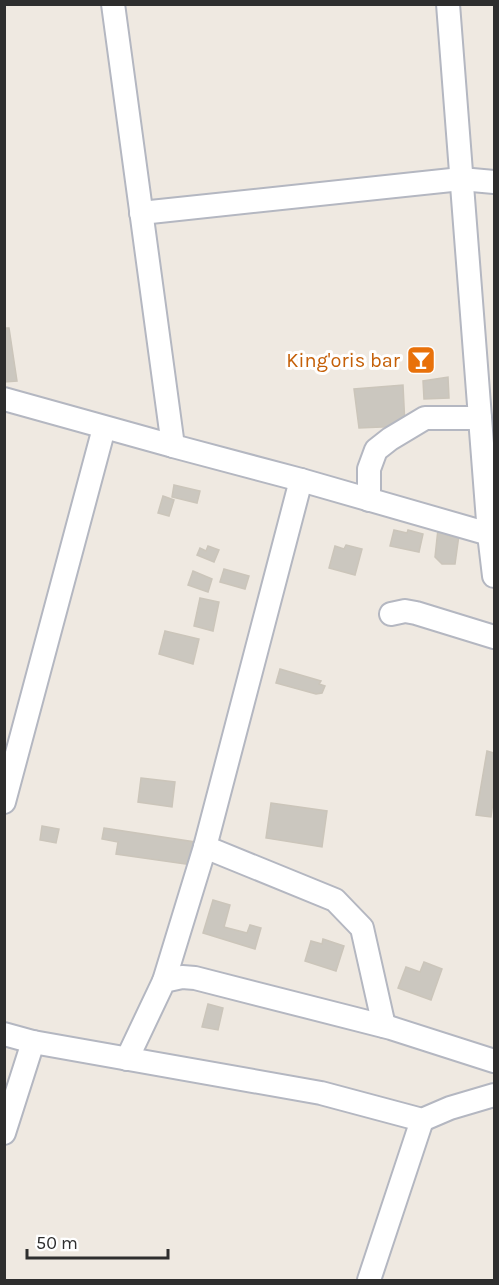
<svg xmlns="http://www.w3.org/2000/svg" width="499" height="1285" viewBox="0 0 499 1285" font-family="Karla,sans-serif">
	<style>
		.building { fill: #cbc7bf; stroke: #cbc5ba; stroke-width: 1.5 }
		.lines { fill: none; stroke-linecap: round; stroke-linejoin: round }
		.minor-casing { stroke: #b4b7c1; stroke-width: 26 }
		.minor { stroke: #fff; stroke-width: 22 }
		.labels { text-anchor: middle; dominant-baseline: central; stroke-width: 6; stroke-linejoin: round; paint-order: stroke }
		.food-label { font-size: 20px; fill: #c56008; stroke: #fff; text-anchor: end }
	</style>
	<rect width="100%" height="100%" fill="#efe9e1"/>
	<g class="building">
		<path d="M4 328H9L17 381 4 382Z"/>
		<path d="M448 377 449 398 424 399 423 381Z"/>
		<path d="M403 385 405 426 359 428 354 389Z"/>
		<path d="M174 485 200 491 197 503 172 497Z"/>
		<path d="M163 496 174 500 169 516 158 513Z"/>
		<path d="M438 529 448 536 459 535 455 564H442L435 557Z"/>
		<path d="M394 530 407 533 408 530 423 534 419 552 390 546Z"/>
		<path d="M346 545 362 549 355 575 329 568 335 546 344 549Z"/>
		<path d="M208 546 219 550 214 562 197 555 200 548 206 551Z"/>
		<path d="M224 569 249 576 245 589 220 582Z"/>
		<path d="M193 571 212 579 208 592 188 585Z"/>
		<path d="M200 598 219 602 213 631 194 626Z"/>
		<path d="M165 631 199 639 193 664 159 654Z"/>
		<path d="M280 669 321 681 319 684 325 686 322 693 316 694 276 683Z"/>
		<path d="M487 751 494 753V794L491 817 476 815Z"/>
		<path d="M141 778 175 782 172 807 138 802Z"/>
		<path d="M271 803 327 811 322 847 266 838Z"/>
		<path d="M42 826 59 829 56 843 40 840Z"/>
		<path d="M104 828 195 842 192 865 116 854 118 842 102 839Z"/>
		<path d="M213 900 230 905 224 927 247 933 250 925 261 928 255 949 203 933Z"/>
		<path d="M323 939 344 946 336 971 305 961 311 941 322 944Z"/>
		<path d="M424 962 442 969 431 1000 398 988 406 967 420 972Z"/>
		<path d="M208 1004 223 1008 218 1030 202 1027Z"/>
	</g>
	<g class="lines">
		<g class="minor-casing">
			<g id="minor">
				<path d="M113 4 173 446 301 480 489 534H494"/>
				<path d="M448 4 489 534 494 576"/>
				<path d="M141 213 461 179 494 182"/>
				<path d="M4 399 173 446"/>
				<path d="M369 500V469L376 450 390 439 425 418H480"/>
				<path d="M391 614 405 611 416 613 494 637"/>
				<path d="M4 802 104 428"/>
				<path d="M205 847 335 900 362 928 384 1026"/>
				<path d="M164 981 205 847 301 480"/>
				<path d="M4 1034 33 1042 321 1093 422 1120 450 1108 494 1095"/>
				<path d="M127 1059 164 981 182 977 195 978 391 1028 494 1061"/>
				<path d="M4 1133 33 1042"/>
				<path d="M369 1280 422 1120"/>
			</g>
		</g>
		<use href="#minor" class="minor"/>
	</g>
	<defs>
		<g id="bar-square" transform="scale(1.5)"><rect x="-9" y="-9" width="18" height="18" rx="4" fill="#e8710a" stroke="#fff"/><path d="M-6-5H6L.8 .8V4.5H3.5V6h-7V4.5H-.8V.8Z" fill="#fff"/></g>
	</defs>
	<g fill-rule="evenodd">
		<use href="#bar-square" x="421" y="360"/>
	</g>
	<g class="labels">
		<g class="food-label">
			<text x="400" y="360">King'oris bar</text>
		</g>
	</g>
	<rect width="499" height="1285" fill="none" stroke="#2e2e2e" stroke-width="12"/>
	<path d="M27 1249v9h141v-9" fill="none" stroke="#2e2e2e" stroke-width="3"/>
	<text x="36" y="1249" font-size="18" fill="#2e2e2e" stroke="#ffffff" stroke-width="4.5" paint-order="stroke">50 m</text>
</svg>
